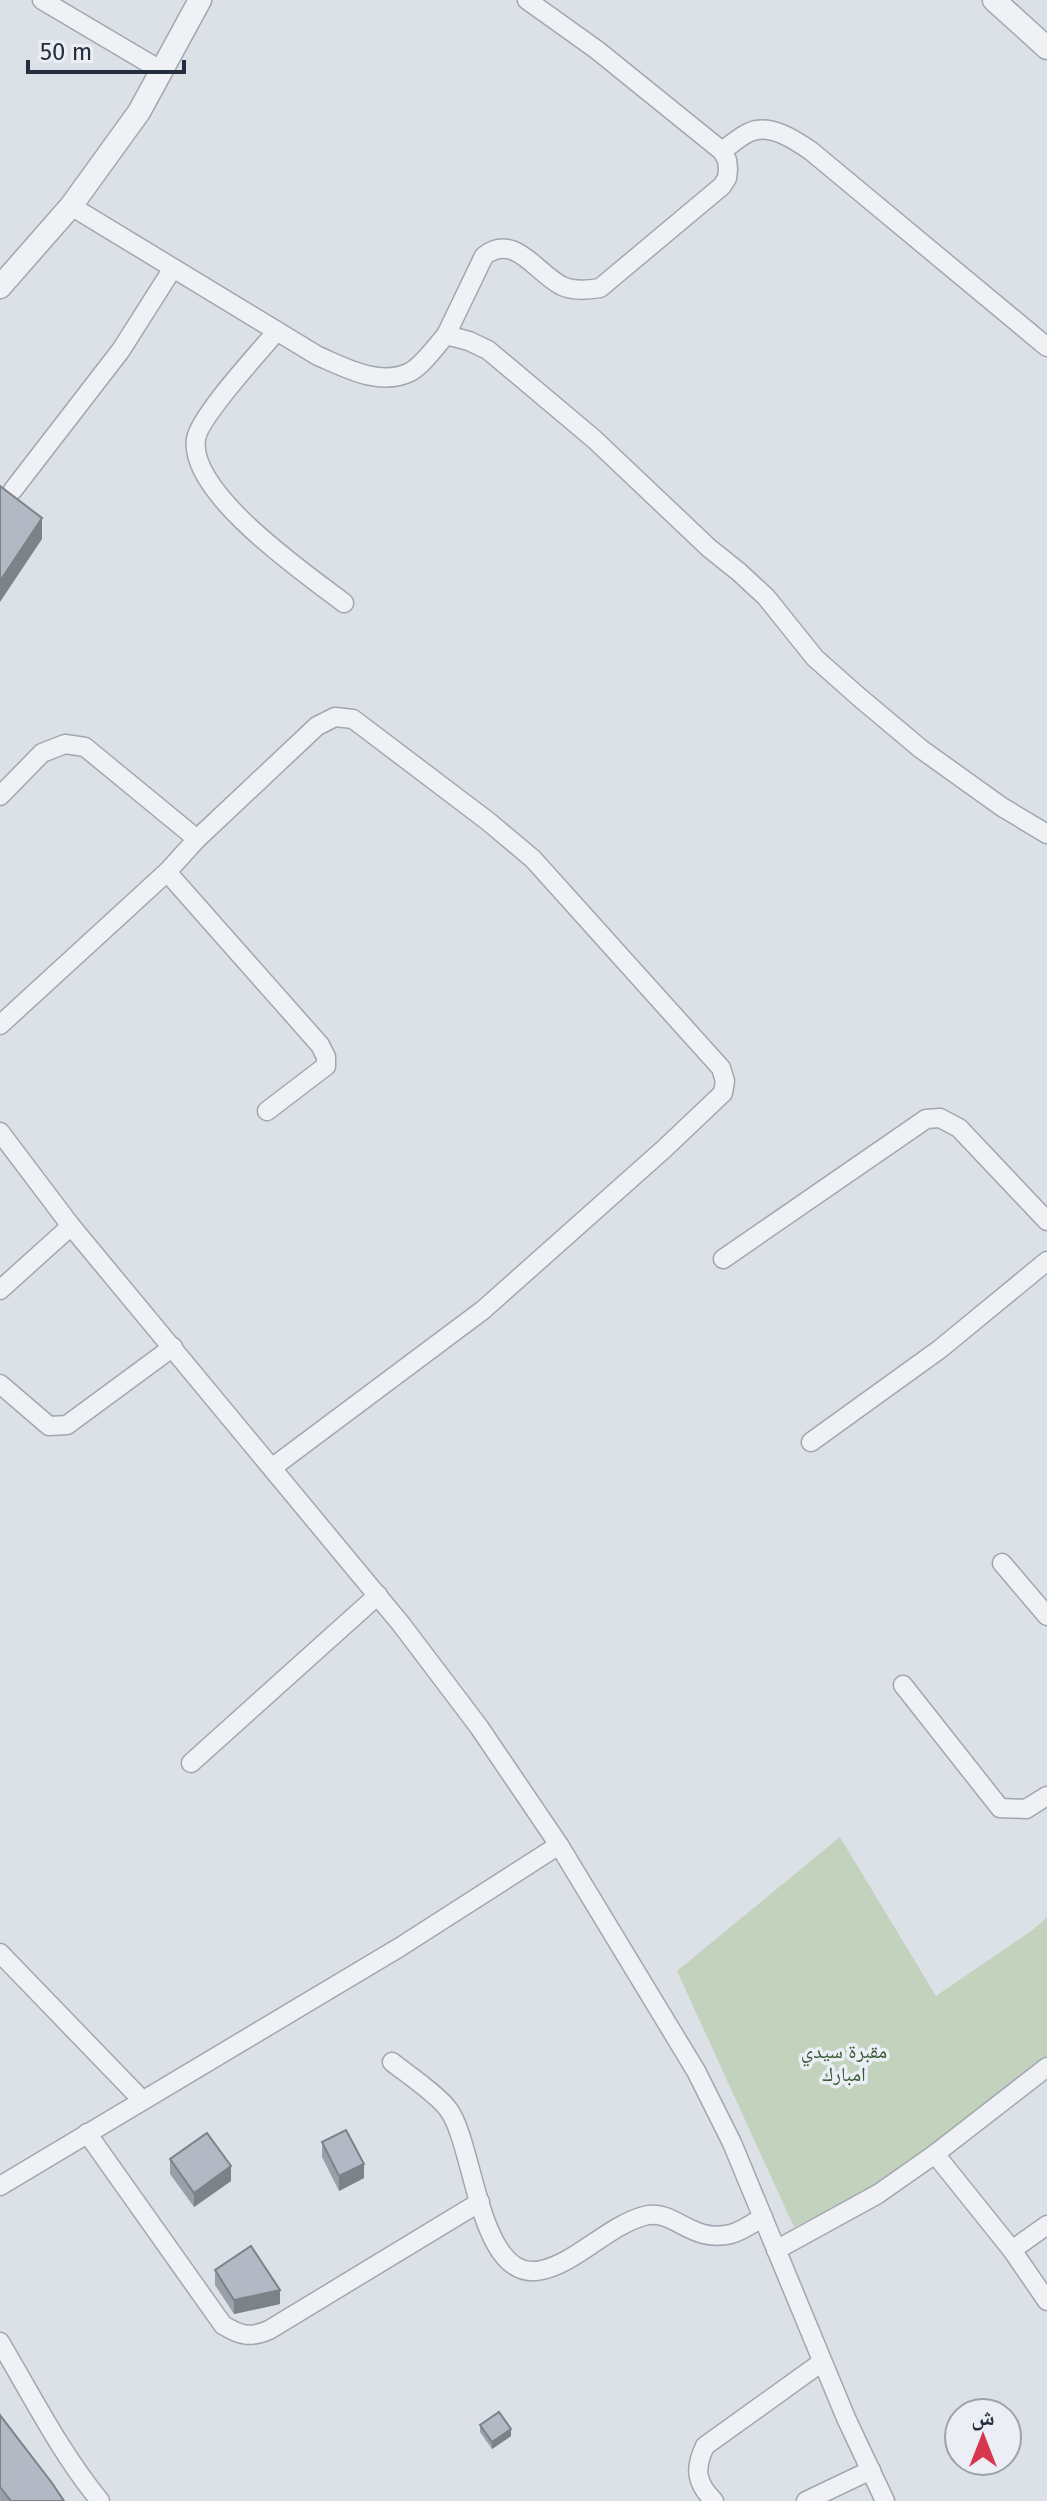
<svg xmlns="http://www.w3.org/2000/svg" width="1047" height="2501" viewBox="0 0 1047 2501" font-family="'Fira Sans','Noto Naskh Arabic',sans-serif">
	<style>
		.green { fill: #c2d2bc }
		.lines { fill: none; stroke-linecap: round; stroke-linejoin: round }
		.minor-casing { stroke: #a1a7b1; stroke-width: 21 }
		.tertiary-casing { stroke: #a1a7b1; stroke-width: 25 }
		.minor { stroke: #eff1f5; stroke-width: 18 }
		.tertiary { stroke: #eff1f5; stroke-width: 22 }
		.wall { fill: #9a9fa9 }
		.shaded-wall { fill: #7d8289 }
		.building { fill: #b3b9c4; stroke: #7d8289; stroke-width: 2 }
		.labels { text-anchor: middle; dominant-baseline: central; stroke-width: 7; stroke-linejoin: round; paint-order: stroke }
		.park-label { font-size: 20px; fill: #395b31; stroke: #ebeff5 }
	</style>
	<rect width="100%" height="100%" fill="#dce0e7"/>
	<path class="green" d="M840 1837 936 1996 1034 1929 1047 1917V2063L934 2143 899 2176 794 2227 677 1971Z"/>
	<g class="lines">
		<g class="minor-casing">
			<g id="minor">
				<path d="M42 0 162 71"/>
				<path d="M722 151C731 145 740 136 750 132 770 123 795 140 811 151L1047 347"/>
				<path d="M71 206 318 356C346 368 380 387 410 372 423 365 436 346 446 335L469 341 488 350 594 439 709 548 739 572 766 597 815 658 859 697 921 749 1002 807 1047 834"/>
				<path d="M277 331C260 351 199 417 196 439 188 493 305 573 344 603"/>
				<path d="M446 335 484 256C515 232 536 273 562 286 573 291 588 290 600 288L722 186 727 178 728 169 727 160 722 151 597 50 527 0"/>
				<path d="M13 490 121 350 173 268"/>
				<path d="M0 796 42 753 65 744 85 747 197 839"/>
				<path d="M167 872 320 1045 326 1057V1066L267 1111"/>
				<path d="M0 1025 167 872 197 839 317 726 335 717 353 719 489 822 533 859 721 1068 725 1081 723 1093 664 1149 483 1310 273 1467"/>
				<path d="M0 1132 71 1226 401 1624 479 1727 559 1845 696 2071 732 2143 846 2418 885 2501"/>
				<path d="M723 1259 926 1119 940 1118 959 1128 1047 1221"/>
				<path d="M0 1290 71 1226"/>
				<path d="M0 1384 49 1426 67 1425 173 1347"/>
				<path d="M811 1442 940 1349 1047 1261"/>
				<path d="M1002 1563 1047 1616"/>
				<path d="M903 1685 1000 1808 1026 1809 1047 1796"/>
				<path d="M191 1763 378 1595"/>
				<path d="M0 1953 142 2100"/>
				<path d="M392 2062C407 2074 437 2094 448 2109 475 2144 478 2285 542 2270 577 2262 608 2226 644 2216 675 2208 690 2244 731 2234 742 2231 753 2223 763 2217"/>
				<path d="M87 2133 223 2325C241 2336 250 2338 269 2330L480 2202"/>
				<path d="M935 2154 1012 2250 1047 2225"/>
				<path d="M0 2186 400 1947 559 1845"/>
				<path d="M776 2250 878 2194 935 2154 1047 2067"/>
				<path d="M1012 2250 1047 2301"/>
				<path d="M0 2342C32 2396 60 2452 100 2501"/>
				<path d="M714 2501C696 2483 694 2469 705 2446L822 2362"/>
				<path d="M806 2501 871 2470"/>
			</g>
		</g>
		<g class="tertiary-casing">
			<g id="tertiary">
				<path d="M994 0 1047 48"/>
				<path d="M0 287 71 206 139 112 200 0"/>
			</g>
		</g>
		<use href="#minor" class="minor"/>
		<use href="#tertiary" class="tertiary"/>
	</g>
	<g class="wall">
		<path d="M322 2142 364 2178 339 2191 322 2157Z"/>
		<path d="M170 2159 231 2181 194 2207 170 2174Z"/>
		<path d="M215 2270 280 2304 234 2314 215 2285Z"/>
		<path d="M0 2415 64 2501H0Z"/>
		<path d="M480 2425 511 2436 492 2449 480 2432Z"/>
	</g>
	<g class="shaded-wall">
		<path d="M42 518V539L0 602V581Z"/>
		<path d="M364 2164V2178L339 2191V2176Z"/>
		<path d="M231 2166V2181L194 2207V2193Z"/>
		<path d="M280 2290V2304L234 2314V2300Z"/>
		<path d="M511 2429V2436L492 2449V2442Z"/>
	</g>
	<g class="building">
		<path d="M0 486 42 518 0 581Z"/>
		<path d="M346 2130 364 2164 339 2176 322 2142Z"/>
		<path d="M207 2133 231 2166 194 2193 170 2159Z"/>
		<path d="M251 2246 280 2290 234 2300 215 2270Z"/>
		<path d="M499 2412 511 2429 492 2442 480 2425Z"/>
		<path d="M0 2415 52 2483 64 2501H11L0 2487Z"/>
	</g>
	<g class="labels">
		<g class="park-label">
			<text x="844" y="2051">مقبرة سيدي<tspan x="844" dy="23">امبارك</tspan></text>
		</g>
	</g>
	<g transform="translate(983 2437)"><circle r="38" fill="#ebeff5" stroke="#9ca2ac" stroke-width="2"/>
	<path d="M0-6L14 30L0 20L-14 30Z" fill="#d7364f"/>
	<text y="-12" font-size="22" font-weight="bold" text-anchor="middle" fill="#252e3e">ش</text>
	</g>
	<path d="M28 60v12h156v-12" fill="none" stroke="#252e3e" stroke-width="4"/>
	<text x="40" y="60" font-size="24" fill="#252e3e" stroke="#ebeff5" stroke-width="6" paint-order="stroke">50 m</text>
</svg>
